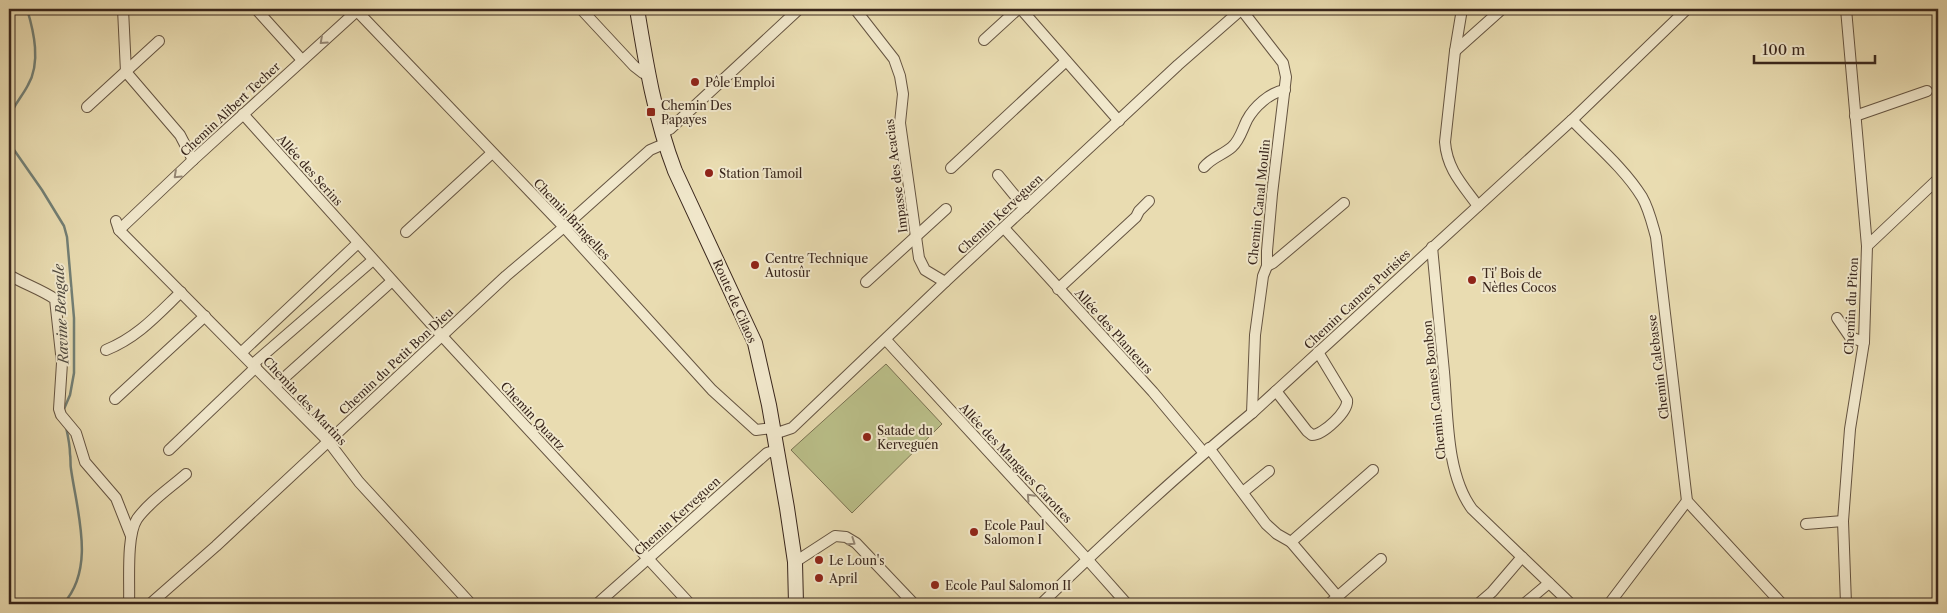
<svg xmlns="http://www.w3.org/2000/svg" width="1947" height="613" viewBox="0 0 1947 613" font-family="'Libre Caslon Text',serif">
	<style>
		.green { fill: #babf89; stroke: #7a7252 }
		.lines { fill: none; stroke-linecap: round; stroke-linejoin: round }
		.stream { stroke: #727f75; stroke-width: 2.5 }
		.minor-casing { stroke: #655441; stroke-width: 12 }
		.secondary-casing { stroke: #39261c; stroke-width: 16 }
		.minor { stroke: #f1e8cc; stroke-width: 10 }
		.secondary { stroke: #f1e8cc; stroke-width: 14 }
		.oneway { stroke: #958774 }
		.poi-dot { fill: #8f2418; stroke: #f1e8cc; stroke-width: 2 }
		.labels { text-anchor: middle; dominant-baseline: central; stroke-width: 4; stroke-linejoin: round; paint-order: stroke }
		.poi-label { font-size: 12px; fill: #39261c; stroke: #f1e8cc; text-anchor: start }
		.street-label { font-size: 12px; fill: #39261c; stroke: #f1e8cc }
		.water-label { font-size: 14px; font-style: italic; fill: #514b41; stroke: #f1e8cc }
	</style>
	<rect width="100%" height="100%" fill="#e9dcb1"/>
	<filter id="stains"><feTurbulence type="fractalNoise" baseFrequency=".004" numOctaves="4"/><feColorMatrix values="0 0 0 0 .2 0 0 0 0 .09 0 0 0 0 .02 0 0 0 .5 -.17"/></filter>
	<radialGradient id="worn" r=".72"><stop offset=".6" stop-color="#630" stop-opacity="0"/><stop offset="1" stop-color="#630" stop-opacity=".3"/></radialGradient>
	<path class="green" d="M886 364 942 424 852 513 791 450Z"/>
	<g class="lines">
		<g class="stream">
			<path d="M9 119C13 105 22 97 28 85 41 63 34 32 27 9"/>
			<path d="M9 121 12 147 42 190 64 226 67 237 74 318V373L70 395 64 409"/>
			<path d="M63 604C96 568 77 512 71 469 70 464 71 459 70 454 70 445 68 436 66 427"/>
		</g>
		<g class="minor-casing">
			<g id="minor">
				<path d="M123 9 126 72 180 135 193 160"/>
				<path d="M256 9 302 60"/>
				<path d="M581 9 634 66 643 73 647 72"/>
				<path d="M855 9 894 59 900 76 903 94 900 123 919 258 925 270 945 282"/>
				<path d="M1021 9 1119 121"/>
				<path d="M1241 9 1283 63 1286 77 1272 194 1267 251V266L1263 276 1255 335 1252 413"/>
				<path d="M1462 9 1455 51 1445 142C1447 169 1462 184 1478 206"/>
				<path d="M1846 9 1867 246 1864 342 1850 429 1843 521 1846 604"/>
				<path d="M357 11 564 227 712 390 756 430 773 428"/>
				<path d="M984 40 1018 9"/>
				<path d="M1455 51 1502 9"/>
				<path d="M87 107 159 41"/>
				<path d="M243 114 442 336 690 604"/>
				<path d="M1855 116 1927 91"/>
				<path d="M1572 120C1595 144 1624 168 1642 197 1649 209 1652 223 1656 237L1687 501 1782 604"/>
				<path d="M662 133 670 129 799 9"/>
				<path d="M1204 167C1212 157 1223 155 1232 147 1240 140 1242 130 1247 120 1254 107 1270 92 1285 90"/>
				<path d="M951 168 1066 61"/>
				<path d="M998 175 1025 208"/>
				<path d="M116 221 119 230 328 441 359 482 471 604"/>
				<path d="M1004 228 1153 392 1204 453"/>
				<path d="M119 230 193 160 359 9"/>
				<path d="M406 232 492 153"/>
				<path d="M1867 246 1938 179"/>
				<path d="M1432 247C1436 289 1440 331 1444 372 1448 415 1446 474 1472 509L1571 604"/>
				<path d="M1267 266 1273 263 1344 203"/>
				<path d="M9 275C24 284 40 289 55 299L62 363 59 409 61 415 76 433 85 462 116 498 131 536"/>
				<path d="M866 282 946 209"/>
				<path d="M1058 289 1136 217 1139 211 1149 201"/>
				<path d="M1837 318 1850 337 1864 342"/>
				<path d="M886 340 1087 559 1127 604"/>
				<path d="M106 350C138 337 157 315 181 292"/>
				<path d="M242 352 358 243"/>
				<path d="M253 364 373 260"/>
				<path d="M275 386 392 281"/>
				<path d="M1276 391 1307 431 1312 435C1323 435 1349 411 1347 400L1318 352"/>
				<path d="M115 399 205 316"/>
				<path d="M774 434 792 428 945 282 1178 65 1242 9"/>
				<path d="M1209 448 1266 524 1277 534 1291 542 1337 596"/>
				<path d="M169 450 256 367"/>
				<path d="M1243 492 1269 471"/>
				<path d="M1806 524 1843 521"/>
				<path d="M1291 542 1373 470"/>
				<path d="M795 562 835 536 846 537 856 543 914 604"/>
				<path d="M129 604C130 583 126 536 137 519 149 502 170 488 186 474"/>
				<path d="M150 604 216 546 506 276 564 227 650 150 664 144"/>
				<path d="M597 604 767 453 777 450"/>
				<path d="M1041 604C1109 538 1179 473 1252 413L1572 120 1687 9"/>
				<path d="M1329 604 1381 559"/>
				<path d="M1478 604 1492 592 1522 557"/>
				<path d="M1524 604 1549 583"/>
				<path d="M1609 604 1687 501"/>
			</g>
		</g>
		<g class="secondary-casing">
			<path id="secondary" d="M637 9C646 64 655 119 675 171L755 343 769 405 787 508 795 562 796 604"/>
		</g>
		<use href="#minor" class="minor"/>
		<use href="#secondary" class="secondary"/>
	</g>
	<defs><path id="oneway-chevron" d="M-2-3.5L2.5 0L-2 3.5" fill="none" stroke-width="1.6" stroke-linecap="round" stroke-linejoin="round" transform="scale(1.25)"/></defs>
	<g class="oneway">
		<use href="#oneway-chevron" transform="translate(323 41) rotate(138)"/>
		<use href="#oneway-chevron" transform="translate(177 175) rotate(137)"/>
		<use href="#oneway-chevron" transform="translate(1030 497) rotate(-133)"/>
		<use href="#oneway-chevron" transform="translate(852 542) rotate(34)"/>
	</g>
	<g class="poi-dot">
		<circle cx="695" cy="82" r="5"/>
		<rect x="646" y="107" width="10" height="10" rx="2.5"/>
		<circle cx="709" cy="173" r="5"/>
		<circle cx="755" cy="265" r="5"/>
		<circle cx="1472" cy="280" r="5"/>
		<circle cx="867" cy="437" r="5"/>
		<circle cx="974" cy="532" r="5"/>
		<circle cx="819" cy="560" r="5"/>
		<circle cx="819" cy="578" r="5"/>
		<circle cx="935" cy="585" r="5"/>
	</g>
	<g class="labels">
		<g class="poi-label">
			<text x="705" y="82">Pôle Emploi</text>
			<text x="661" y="105">Chemin Des<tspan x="661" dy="14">Papayes</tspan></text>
			<text x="719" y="173">Station Tamoil</text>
			<text x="765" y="258">Centre Technique<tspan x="765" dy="14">Autosûr</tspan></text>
			<text x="1482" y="273">Ti' Bois de<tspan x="1482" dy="14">Nèfles Cocos</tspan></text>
			<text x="877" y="430">Satade du<tspan x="877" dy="14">Kerveguen</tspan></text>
			<text x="984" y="525">Ecole Paul<tspan x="984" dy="14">Salomon I</tspan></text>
			<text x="829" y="560">Le Loun's</text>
			<text x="829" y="578">April</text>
			<text x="945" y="585">Ecole Paul Salomon II</text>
		</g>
		<g class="street-label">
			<text transform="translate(230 109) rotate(-43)">Chemin Alibert Techer</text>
			<text transform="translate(310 170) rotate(48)">Allée des Serins</text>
			<text transform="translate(896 176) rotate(-97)">Impasse des Acacias</text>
			<text transform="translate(1259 202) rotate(-84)">Chemin Canal Moulin</text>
			<text transform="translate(1000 214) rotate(-43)">Chemin Kerveguen</text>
			<text transform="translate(572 219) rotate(47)">Chemin Bringelles</text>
			<text transform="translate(1357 299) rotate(-43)">Chemin Cannes Purisies</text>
			<text transform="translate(735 301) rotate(66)">Route de Cilaos</text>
			<text transform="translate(1851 306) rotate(-87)">Chemin du Piton</text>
			<text transform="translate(1114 331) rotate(48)">Allée des Planteurs</text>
			<text transform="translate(396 361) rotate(-43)">Chemin du Petit Bon Dieu</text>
			<text transform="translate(1658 367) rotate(-97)">Chemin Calebasse</text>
			<text transform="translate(1434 390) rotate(-96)">Chemin Cannes Bonbon</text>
			<text transform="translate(305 401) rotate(47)">Chemin des Martins</text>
			<text transform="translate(533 416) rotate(47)">Chemin Quartz</text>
			<text transform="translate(1016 463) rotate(47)">Allée des Mangues Carottes</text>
			<text transform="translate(677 516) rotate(-42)">Chemin Kerveguen</text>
		</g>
		<g class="water-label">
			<text transform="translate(61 314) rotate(-93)">Ravine Bengale</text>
		</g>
	</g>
	<rect width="1947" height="613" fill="none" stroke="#e9dcb1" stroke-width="30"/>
	<rect x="10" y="10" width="1927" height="593" fill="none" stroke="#39261c" stroke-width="2.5"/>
	<rect x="15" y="15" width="1917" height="583" fill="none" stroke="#39261c"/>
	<path d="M1754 55v8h121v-8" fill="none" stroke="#39261c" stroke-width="2.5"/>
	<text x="1762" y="55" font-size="15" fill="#39261c" stroke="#f1e8cc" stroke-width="4" paint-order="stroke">100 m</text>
	<rect width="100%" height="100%" filter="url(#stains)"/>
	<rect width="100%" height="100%" fill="url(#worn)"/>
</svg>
